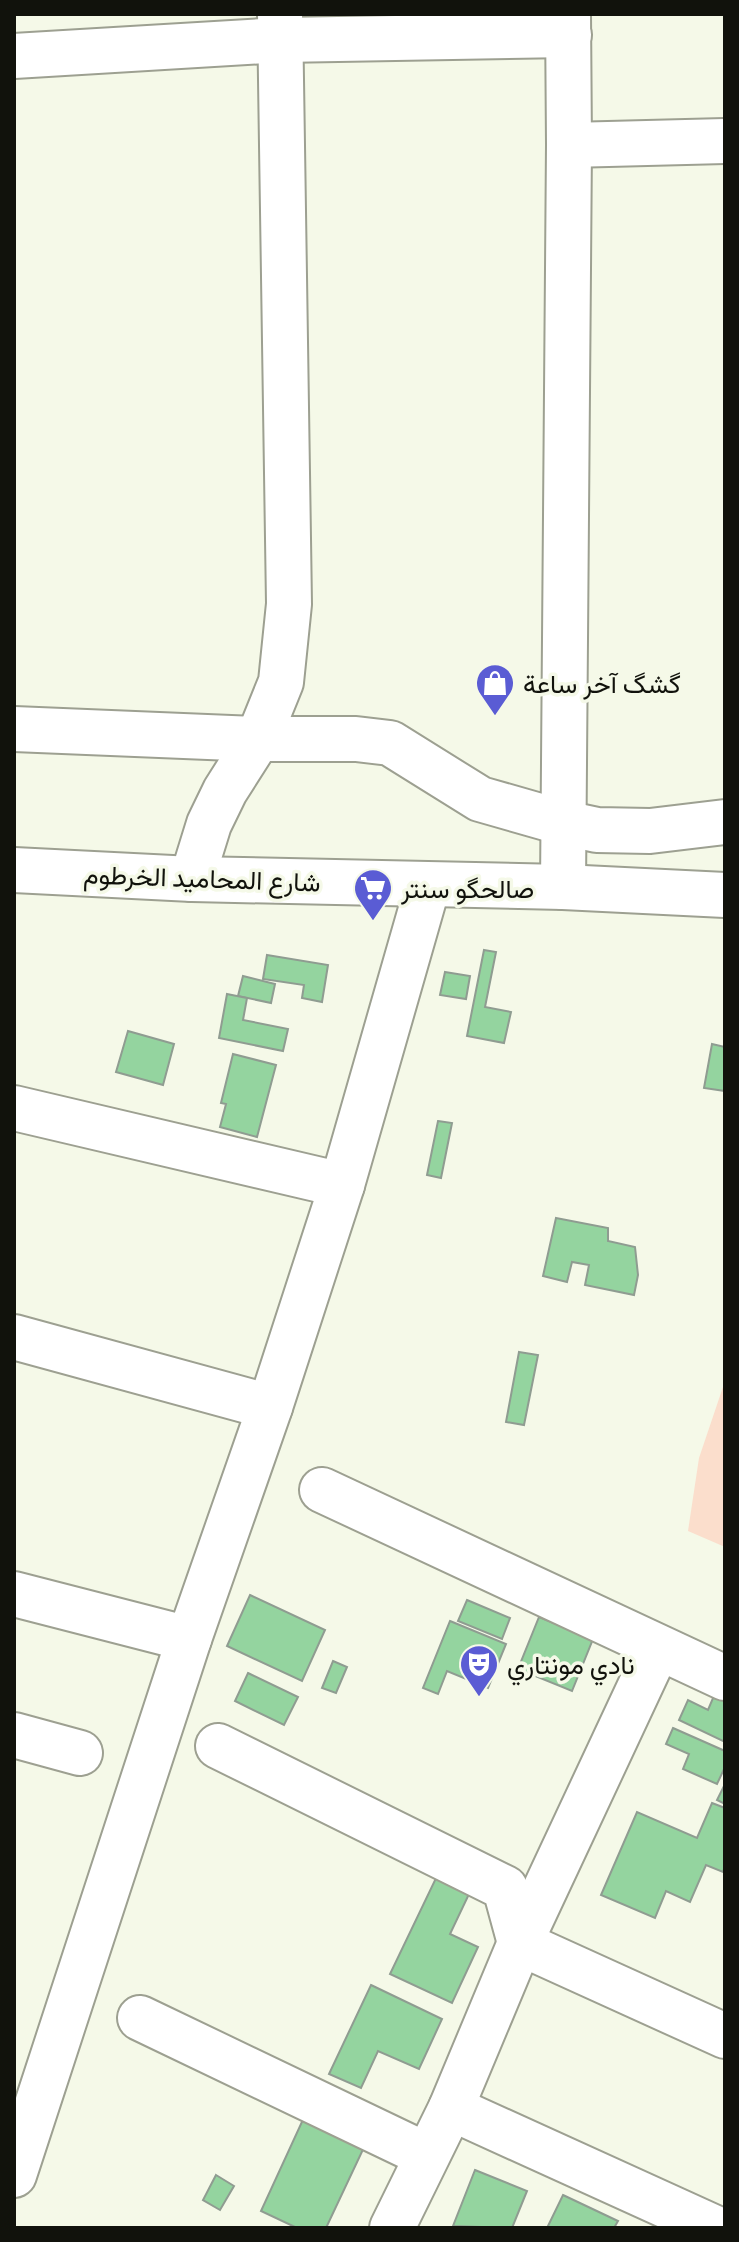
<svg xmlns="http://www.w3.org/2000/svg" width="739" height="2242" viewBox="0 0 739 2242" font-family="'Archivo Narrow',Vazirmatn,sans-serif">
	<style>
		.green { fill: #fbdecc }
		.building { fill: #94d49f; stroke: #8f9c91; stroke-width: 2 }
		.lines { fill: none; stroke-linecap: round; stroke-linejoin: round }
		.minor-casing { stroke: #9da091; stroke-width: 48 }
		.minor { stroke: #fff; stroke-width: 44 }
		.labels { text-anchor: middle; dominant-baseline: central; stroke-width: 7; stroke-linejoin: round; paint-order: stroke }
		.poi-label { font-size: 26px; fill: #11120c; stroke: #f5f9e8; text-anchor: start }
		.street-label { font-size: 26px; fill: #11120c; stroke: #f5f9e8 }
	</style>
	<rect width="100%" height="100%" fill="#f5f9e8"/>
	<path class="green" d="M725 1381V1547L688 1531 699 1458Z"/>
	<g class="building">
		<path d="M484 950 496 952 485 1007 511 1012 504 1043 467 1036Z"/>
		<path d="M267 955 328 965 322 1002 302 998 304 985 263 979Z"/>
		<path d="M445 972 470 976 466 999 440 995Z"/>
		<path d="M243 976 275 984 271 1003 238 996Z"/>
		<path d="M227 994 247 998 243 1020 288 1029 283 1051 219 1038Z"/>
		<path d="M128 1031 174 1044 163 1085 116 1072Z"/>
		<path d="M712 1044 725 1047V1091L704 1088Z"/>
		<path d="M233 1054 276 1065 257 1137 220 1127 226 1104 221 1103Z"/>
		<path d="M438 1121 452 1123 441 1178 427 1175Z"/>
		<path d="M556 1218 608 1228V1241L635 1247 638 1275 634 1295 585 1285 589 1265 572 1262 567 1282 543 1276Z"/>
		<path d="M519 1352 538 1355 524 1425 506 1422Z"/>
		<path d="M250 1595 325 1630 302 1681 227 1646Z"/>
		<path d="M467 1600 510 1618 502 1639 458 1621Z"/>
		<path d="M539 1617 593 1639 572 1691 518 1669Z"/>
		<path d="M450 1621 506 1644 488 1688 447 1671 438 1694 423 1688Z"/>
		<path d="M333 1661 347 1667 336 1693 322 1688Z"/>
		<path d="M248 1673 298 1697 284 1725 235 1701Z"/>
		<path d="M716 1691 725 1695V1742L679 1720 688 1700 708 1710Z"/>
		<path d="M673 1728 725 1751V1767L717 1784 683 1769 689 1754 666 1744Z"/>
		<path d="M725 1784V1804L717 1800Z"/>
		<path d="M712 1803 725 1808V1866L723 1872 706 1865 690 1902 666 1891 655 1918 601 1895 637 1812 697 1838Z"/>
		<path d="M437 1876 470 1892 450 1934 478 1947 452 2003 390 1974Z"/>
		<path d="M371 1985 442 2019 419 2069 378 2051 361 2088 329 2074Z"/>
		<path d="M306 2113 367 2141 326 2228H297L261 2211Z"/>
		<path d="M475 2170 527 2191 512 2228 453 2226Z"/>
		<path d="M216 2175 234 2186 220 2210 203 2200Z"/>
		<path d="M563 2195 618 2221 614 2228H547Z"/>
	</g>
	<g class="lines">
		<g class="minor-casing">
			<g id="minor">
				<path d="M14 56 281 40 569 35"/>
				<path d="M569 145 725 141"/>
				<path d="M14 729 258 739H356L390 743 480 799 564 823 597 830 650 831 725 822"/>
				<path d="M14 870 192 879 563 887 725 895"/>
				<path d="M192 879 209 824 225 791 258 739 281 682 289 604 280 14"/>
				<path d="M563 887 569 145 568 14"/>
				<path d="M14 1108 342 1185"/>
				<path d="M14 1337 270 1407"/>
				<path d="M322 1490 725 1678"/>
				<path d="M14 1594 189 1639"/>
				<path d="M14 1735 80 1753"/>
				<path d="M218 1746 505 1888 520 1943 725 2036"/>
				<path d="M140 2018 426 2155"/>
				<path d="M451 2108 713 2227"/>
				<path d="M14 2175 189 1639 270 1407 342 1185 428 885"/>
				<path d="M392 2228 451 2108 520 1943 658 1648"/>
			</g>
		</g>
		<use href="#minor" class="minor"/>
	</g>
	<defs>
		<g id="shop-pin" transform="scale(2)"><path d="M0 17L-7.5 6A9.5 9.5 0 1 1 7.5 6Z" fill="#5a5cd4" stroke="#f5f9e8"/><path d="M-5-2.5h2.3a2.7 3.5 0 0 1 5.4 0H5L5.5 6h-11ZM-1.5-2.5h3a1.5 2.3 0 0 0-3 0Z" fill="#fff"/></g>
		<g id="supermarket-pin" transform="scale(2)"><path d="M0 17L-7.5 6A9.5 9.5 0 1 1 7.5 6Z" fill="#5a5cd4" stroke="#f5f9e8"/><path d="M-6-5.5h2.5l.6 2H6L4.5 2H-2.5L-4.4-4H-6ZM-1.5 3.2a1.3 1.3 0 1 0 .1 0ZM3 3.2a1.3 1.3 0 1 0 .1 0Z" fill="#fff"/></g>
		<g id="theatre-pin" transform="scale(2)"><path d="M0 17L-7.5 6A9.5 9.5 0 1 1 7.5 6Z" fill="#5a5cd4" stroke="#f5f9e8"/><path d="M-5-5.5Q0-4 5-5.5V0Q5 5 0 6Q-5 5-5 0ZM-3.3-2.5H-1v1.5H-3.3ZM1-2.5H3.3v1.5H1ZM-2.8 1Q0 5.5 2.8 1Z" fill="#fff"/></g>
	</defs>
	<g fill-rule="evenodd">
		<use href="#shop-pin" x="495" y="683"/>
		<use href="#supermarket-pin" x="373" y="888"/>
		<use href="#theatre-pin" x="479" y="1664"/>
	</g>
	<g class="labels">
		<g class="poi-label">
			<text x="523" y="683">گشگ آخر ساعة</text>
			<text x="401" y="888">صالحگو سنتر</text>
			<text x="507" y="1664">نادي مونتاري</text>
		</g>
		<g class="street-label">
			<text transform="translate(202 878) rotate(2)">شارع المحاميد الخرطوم</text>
		</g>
	</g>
	<rect width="739" height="2242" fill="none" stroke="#11120c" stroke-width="32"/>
</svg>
